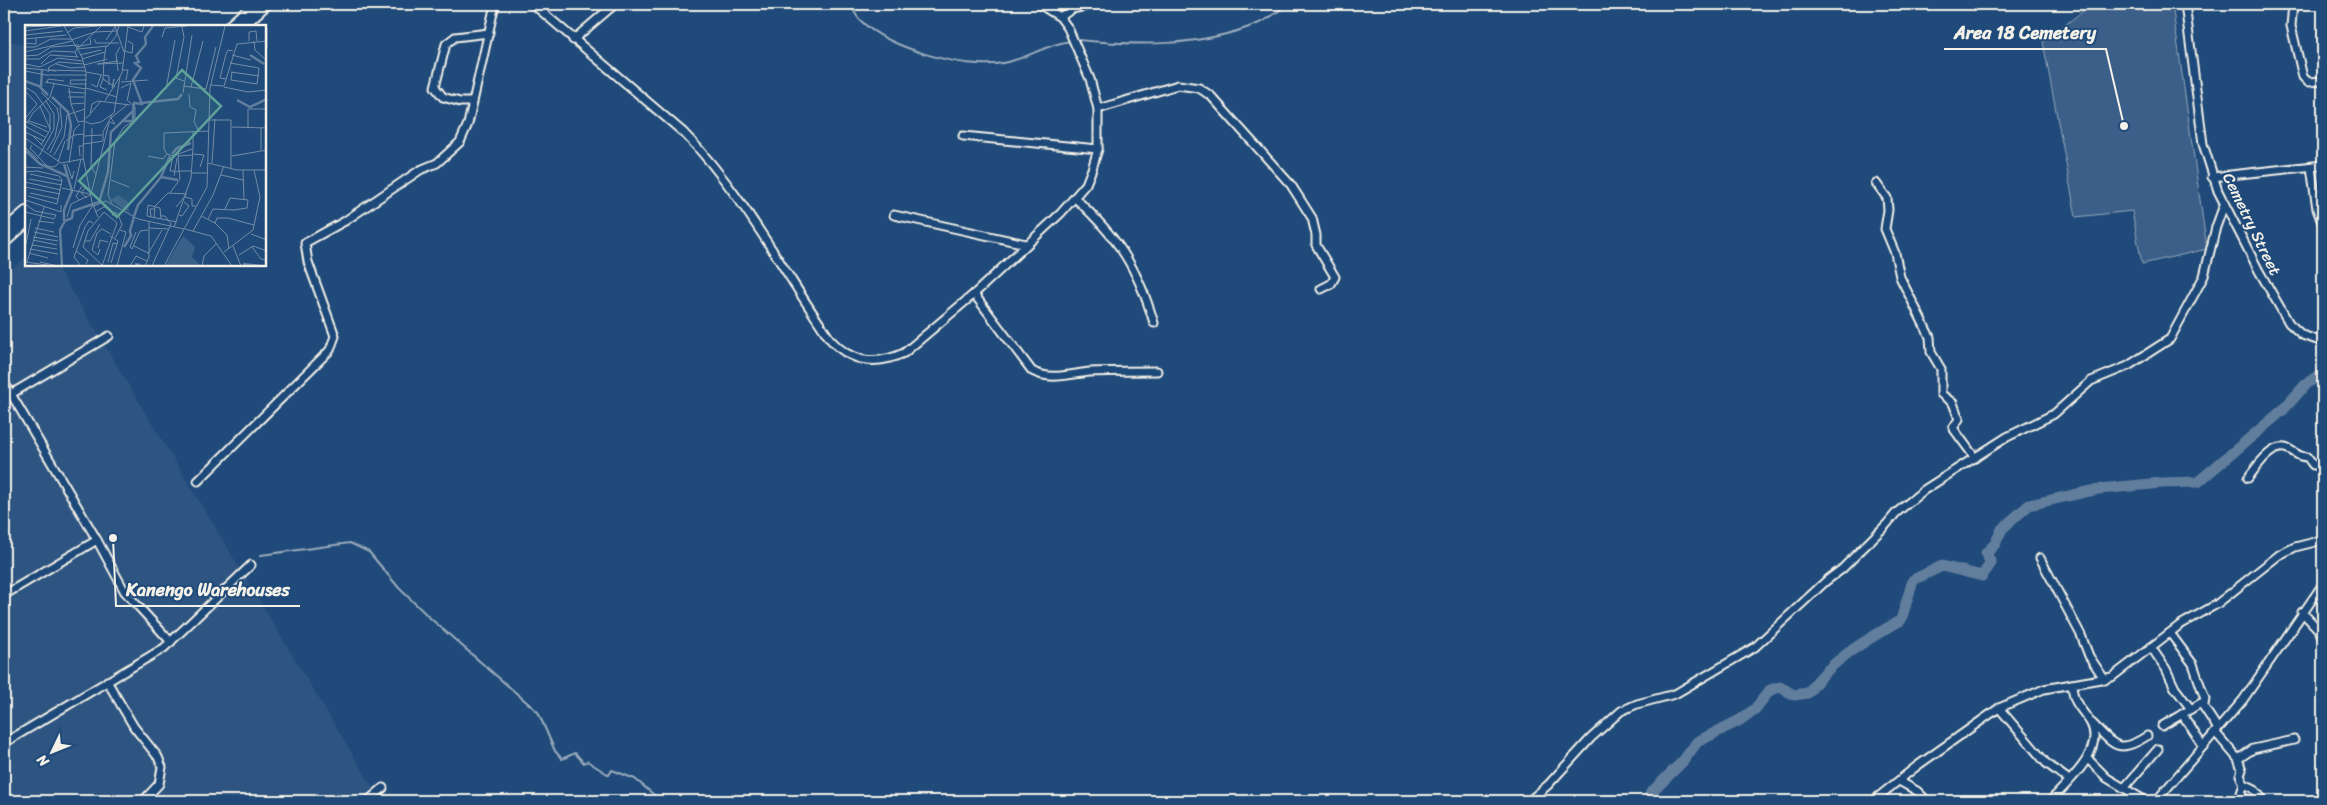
<svg xmlns="http://www.w3.org/2000/svg" width="2327" height="805" viewBox="0 0 2327 805" font-family="Sriracha,sans-serif">
	<style>
		.built { fill: #2d5581 }
		.green { fill: #3a5f88; stroke: #97a8b8 }
		.lines { fill: none; stroke-linecap: round; stroke-linejoin: round }
		.stream { stroke: #9cacbb; stroke-width: 2 }
		.river { stroke: #627e9d; stroke-width: 11 }
		.minor-casing { stroke: #f4f1e8; stroke-width: 11 }
		.highway-casing { stroke: #f4f1e8; stroke-width: 14 }
		.minor { stroke: #1f4a7a; stroke-width: 7 }
		.highway { stroke: #1f4a7a; stroke-width: 10 }
		.labels { text-anchor: middle; dominant-baseline: central; stroke-width: 4; stroke-linejoin: round; paint-order: stroke }
		.street-label { font-size: 16px; fill: #f4f1e8; stroke: #1f4a7a }
		.inset-river { fill: none; stroke: #627e9d; stroke-width: 2.5 }
		.inset-road { fill: none; stroke: #748da6; stroke-width: 1 }
		.view { fill: #5fa199; fill-opacity: 0.15; stroke: #5fa199; stroke-width: 2.5 }
		.inset-edge { fill: none; stroke: #f4f1e8; stroke-width: 2.5 }
		.leader { fill: none; stroke: #f4f1e8; stroke-width: 2 }
		.callout-dot { fill: #f4f1e8; stroke: #1f4a7a; stroke-width: 2 }
		.callout-label { font-size: 18px; text-anchor: middle; font-weight: bold; fill: #f4f1e8; stroke: #1f4a7a; stroke-width: 4; stroke-linejoin: round; paint-order: stroke }
	</style>
	<rect width="100%" height="100%" fill="#1f4a7a"/>
	<filter id="ink" filterUnits="userSpaceOnUse"><feTurbulence type="fractalNoise" baseFrequency=".02" numOctaves="2"/><feDisplacementMap in="SourceGraphic" scale="10" xChannelSelector="R" yChannelSelector="G"/><feConvolveMatrix kernelMatrix="1 2 1 2 8 2 1 2 1" color-interpolation-filters="sRGB"/></filter>
	<g filter="url(#ink)">
		<g class="built">
			<path d="M4 39 26 46V208L16 217 4 207Z"/>
			<path d="M26 257V265H56L381 801H4V275Z"/>
		</g>
		<path class="green" d="M2092 4H2172L2207 249 2142 264 2132 211 2076 217 2043 42Z"/>
		<g class="lines">
			<g class="stream">
				<path d="M850 4C853 9 856 16 860 20 888 48 964 70 1003 63 1027 59 1046 44 1071 41"/>
				<path d="M1078 40C1139 46 1199 47 1257 24 1268 20 1279 10 1289 4"/>
				<path d="M261 555 350 543 369 552 399 588 430 618 538 712 555 751 562 759 575 753 584 763 587 761 609 775 612 770 635 779 659 799 667 801"/>
			</g>
			<path class="river" d="M1647 801 1651 793 1684 760 1697 742 1740 720 1755 709 1770 690 1780 687 1794 695 1808 693C1831 659 1867 640 1901 620L1913 580 1942 566 1982 576 1991 563 1986 553 1995 544 2002 529 2029 505 2099 489 2162 483 2198 482 2283 410 2307 383 2323 374"/>
			<g class="minor-casing">
				<g id="minor">
					<path d="M533 4 684 133C741 191 784 272 830 339 851 363 875 366 904 353L974 294 1061 213 1086 184 1092 169 1098 149V109L1090 79 1068 28 1060 17 1039 4"/>
					<path d="M2185 4 2203 144 2218 191 2259 271 2289 323 2302 335 2323 342"/>
					<path d="M2293 4 2291 26 2303 77 2308 82 2323 81"/>
					<path d="M1060 17 1072 9 1096 4"/>
					<path d="M573 40 615 4"/>
					<path d="M473 102H460L443 97 435 87 446 44 455 37 489 33"/>
					<path d="M1098 109 1178 85 1199 88 1211 96 1291 185 1312 218 1316 235V245L1335 277 1331 284 1321 289"/>
					<path d="M963 136 1098 149"/>
					<path d="M2311 167 2317 209 2323 225"/>
					<path d="M2212 177 2323 165"/>
					<path d="M1876 183 1887 198 1888 210 1885 229 1895 253 1900 277 1930 337 1931 352 1941 369V394L1953 403 1959 419 1953 428 1975 458"/>
					<path d="M1075 198C1118 238 1137 266 1154 323"/>
					<path d="M894 215 1026 244"/>
					<path d="M974 294 1032 371C1050 381 1070 374 1090 372 1112 371 1135 371 1157 371"/>
					<path d="M4 382 97 540 125 592 171 642"/>
					<path d="M11 394 109 336"/>
					<path d="M2248 478C2256 468 2270 445 2285 448 2295 450 2295 457 2307 457L2313 465H2323"/>
					<path d="M198 481 330 350 335 336 308 262 305 243 345 221 420 170 437 163 460 142 468 124 495 4"/>
					<path d="M2040 558 2081 635 2089 656 2105 680"/>
					<path d="M4 595 97 540"/>
					<path d="M2302 612 2319 630 2323 638"/>
					<path d="M2170 633 2193 664 2205 699 2204 705"/>
					<path d="M2151 647 2166 669 2175 688 2191 709"/>
					<path d="M107 681 134 727 158 757 162 767 159 784 143 801"/>
					<path d="M1999 708 2046 763 2069 780"/>
					<path d="M2182 714 2203 746"/>
					<path d="M2092 723C2114 745 2118 755 2147 736"/>
					<path d="M2162 726 2201 703 2218 729"/>
					<path d="M2215 732 2238 759 2242 770 2240 775 2244 784 2241 793 2246 801"/>
					<path d="M4 743 164 648 251 565"/>
					<path d="M2088 759 2107 778 2146 801"/>
					<path d="M2238 759 2253 749 2294 740"/>
					<path d="M1899 781 1917 791 1927 801"/>
					<path d="M2244 784 2253 788 2264 801"/>
					<path d="M2124 788 2158 749"/>
					<path d="M368 801 383 788"/>
					<path d="M1529 801 1548 785 1591 738 1621 711 1637 704 1675 694 1755 647 1826 581 1842 569 1886 525 1896 513 1924 490 2007 437 2054 414 2091 381 2128 366 2170 339 2204 276 2216 227 2224 205"/>
					<path d="M1873 801 1917 766 1999 708 2044 689 2112 677 2180 625 2217 604 2279 555 2295 547 2323 540"/>
					<path d="M2050 801C2066 784 2107 750 2090 722 2081 707 2073 705 2072 684"/>
					<path d="M2156 801 2243 700 2323 584"/>
				</g>
			</g>
			<g class="highway-casing">
				<g id="highway">
					<path d="M230 26 255 4"/>
					<path d="M242 26 266 4"/>
					<path d="M4 231 26 212"/>
					<path d="M4 242 26 222"/>
				</g>
			</g>
			<use href="#minor" class="minor"/>
			<use href="#highway" class="highway"/>
		</g>
	</g>
	<g class="labels">
		<g class="street-label">
			<text transform="translate(2252 224) rotate(64)">Cemetry Street</text>
		</g>
	</g>
	<g transform="translate(25 25)">
		<rect width="241" height="241" fill="#1f4a7a"/>
		<path d="M93 170 103 177 104 188 86 175ZM158 211 170 222 167 232 176 241H140Z" fill="#3a5f88"/>
		<path class="inset-river" d="M225 30 239 39M0 56 14 61 23 70M16 62 17 45M27 72 43 87 46 100 43 125M212 75 225 82 242 74M116 78 153 74 157 69M96 96H108V86M0 125 15 139 42 151M147 129 152 123 166 118M145 131 136 152 153 155M39 139 47 166 39 185V196M109 191 113 180 136 152M99 222 106 211 105 206 109 192M218 239 235 241M37 241 35 205 40 196 47 193 48 186 74 177 83 147 86 107 108 86 109 78 117 79 108 55 116 43 110 38 114 37 111 31 121 19 120 12 128 1"/>
		<path class="inset-road" d="M39 1 57 32 61 47 58 132 67 177 73 192M90 1 99 27M0 2 19 1M103 2 117 7 119 1M157 2 159 12 151 53 159 56M242 3V23M0 6 36 1M42 8 49 3 72 1M0 10 38 6M137 12 140 3 162 1M0 14 41 10M69 14 71 18H94M46 15 70 7 91 6M81 15 90 2M224 16V7L231 6 232 16M229 16 230 25 242 36M0 18 11 19V13M81 21 79 35 82 34M0 22H10L26 14H46M51 22 66 19 65 13M52 24 76 1M99 26 107 28 108 19 103 16M0 27 47 16M50 27 52 24 83 21 91 11 94 1M55 30 76 25M207 30 226 35M0 31 13 30 26 22 54 20M0 34H14L27 26 50 27 52 32M57 34 80 27M205 38 234 43 232 59 206 55 207 47M0 39 15 42 33 33 58 36M16 39 25 30 53 32M31 39 46 43 60 42M72 39 93 36M73 39 98 38M59 40 79 35 78 54 90 62M0 43 31 46M23 45 61 46M98 45H103L101 55M0 46 21 50H62M93 46 91 29 95 22M23 47 24 42 34 37 59 39M61 47 77 50M206 47 234 51M78 50 84 51V60M78 54 75 62 82 65M201 54 195 53 201 29 203 25 208 26M20 57 61 64M96 57 123 55M22 58 23 54 39 56M45 59 46 55H62M45 59H62M66 59 72 62 76 50M186 60 199 61 212 19 242 16M158 61 181 64 191 22M0 62 10 68 25 89V105L16 120M166 62 178 16M199 62 223 67 242 65M44 63 46 79 59 78M61 63 92 72M87 63 89 54 88 60M96 63 106 58 102 76M141 64 150 15M0 66 12 79 0 94M16 67 32 83 34 92 30 112 22 125M43 67 60 68M158 68 167 10M164 69 165 82 171 85 169 97 174 106M43 72H59M80 76 97 48 103 1M46 79 53 97 59 96M15 81 25 104M66 88 76 76M59 94 65 90 67 79 73 76 105 80M184 95H206V143M0 96 23 107M4 96 22 102M59 96 66 99 76 97 89 88 95 52M84 97 90 99 86 93 103 79M2 98 8 88 25 72 29 59M0 101 20 112M207 102 242 103M223 102V84H242M67 103 66 142 71 149M0 107 19 116M7 110 18 121M59 111 77 110M0 113 36 138 58 134M41 116 49 110 59 109M59 119 78 116V107L87 90M7 120 5 123 22 141 29 142 34 138M1 123 13 134M168 123V107M167 124 148 131 142 129 139 124V108L184 106M236 125V102M25 128 37 102 35 82M153 129 154 146H167M168 129 179 130 175 142M29 130 39 112 42 90 60 84M14 131 29 104V89L21 76M55 131 54 121H59M123 131 138 134 142 129M148 131 145 146H150M153 131 168 130M207 131 242 125M33 137 40 116M44 138 49 105 55 99M183 138 212 145H242M187 138 190 94M42 139 47 154 49 146M0 142 18 143M218 145 219 174M0 147 12 146 34 151 37 155 32 179 3 171M166 148H183M5 149 37 156M196 150 218 155M149 151 152 133M4 154 37 160M86 155 104 162M0 157 36 165M0 162 35 169M37 163 65 169M49 164 56 134M5 168 33 174M145 168 155 154 154 146 150 147M66 169 84 98M160 172 167 174V181H171M62 173 56 168 60 163 64 164M0 175 36 187V180M54 175 51 171 57 161M87 178 83 170 90 116 99 102 110 95V82L103 76M0 179 10 186 31 190 29 194 0 187M69 181 81 176 113 194 159 204M151 182 161 170M129 184H125L126 192 152 197M70 187 79 182 85 184M154 190 157 191 164 181 159 177M87 191 89 187 93 189 97 200 90 213M176 191 190 198 202 210 204 224M42 192 46 179 65 170M126 192 122 191 123 180 135 183 136 194M129 193 130 181 143 168 162 169M183 194 188 184 209 185 222 183 223 175 205 173 200 184M13 196 29 198M190 198 192 193H203L229 200M149 202 166 153 168 123M10 203 29 207M124 203 144 204M160 204 186 211 207 241M168 206 188 170 199 141M9 207 33 212M226 209 242 215M85 211 93 216 86 238M8 212 33 216M8 215 32 220M60 216H65L75 199M1 219 6 194M7 220 32 224M109 221 123 228M208 221 216 241M227 222 236 234 242 235M48 223 55 200 68 180M73 223 75 215 83 217M5 224 33 229M75 224 73 230 67 225 72 208 77 204 86 209M107 224 115 206 123 205M107 224 105 222 111 207M51 226 63 235 61 239M199 227 228 205 235 172 229 145M4 228 23 233M123 229 137 205M214 230 228 221 242 226M0 237 30 241M2 237 19 182M15 237 33 241M83 237 88 218 92 219M115 239H110L120 241M56 241 49 232 60 202 64 196 68 198M77 241 92 198 79 187 63 206 58 222 77 240M92 241 101 207 95 205M105 241 111 231 122 236M120 241 124 232V197M127 241 146 199 140 191H136M139 241 182 162 185 63 200 1M177 241 179 231 192 218"/>
		<path class="view" d="M157 45 196 81 92 192 54 156Z"/>
		<rect width="241" height="241" class="inset-edge"/>
	</g>
	<path class="leader" d="M2124 126L2106 49H1944M113 538L116 606H300"/>
	<g class="callout-dot">
		<circle cx="2124" cy="126" r="5"/>
		<circle cx="113" cy="538" r="5"/>
	</g>
	<g class="callout-label">
		<text x="2025" y="39">Area 18 Cemetery</text>
		<text x="208" y="596">Kanengo Warehouses</text>
	</g>
	<rect width="2327" height="805" fill="none" stroke="#1f4a7a" stroke-width="20"/>
	<rect x="10" y="10" width="2307" height="785" fill="none" stroke="#f4f1e8" stroke-width="2" filter="url(#ink)"/>
	<g transform="translate(52 752) rotate(227)" stroke="#1f4a7a" stroke-width="4" paint-order="stroke">
	<path d="M0-4L9 19L0 12L-9 19Z" fill="#f4f1e8"/>
	<text y="-8" font-size="14" font-weight="bold" text-anchor="middle" fill="#f4f1e8">N</text>
	</g>
</svg>
